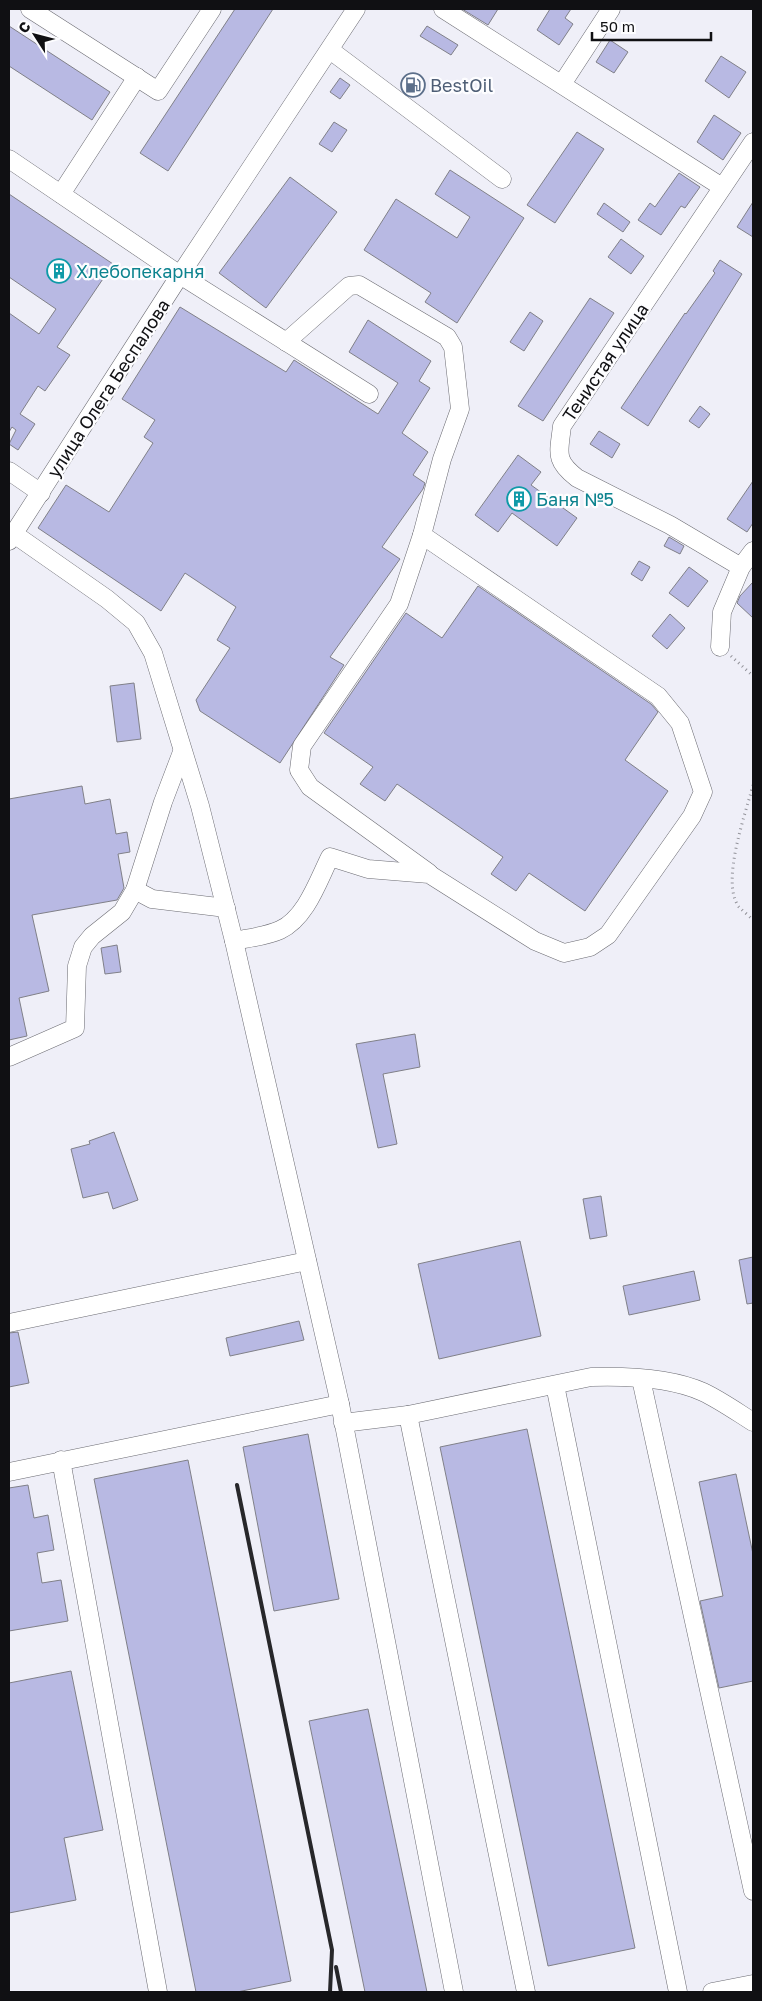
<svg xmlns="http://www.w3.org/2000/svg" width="762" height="2001" viewBox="0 0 762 2001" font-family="'Golos Text',sans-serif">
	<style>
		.building { fill: #b8b9e3; stroke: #808088 }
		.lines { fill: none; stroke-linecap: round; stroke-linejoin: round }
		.minor-casing { stroke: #6b6b72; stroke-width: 19 }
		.path { stroke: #929299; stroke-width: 3; stroke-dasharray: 1 4; stroke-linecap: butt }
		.minor { stroke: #fff; stroke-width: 18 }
		.rail { stroke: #27272a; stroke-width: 4 }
		.labels { text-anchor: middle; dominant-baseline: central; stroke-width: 4.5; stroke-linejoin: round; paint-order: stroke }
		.service-label { font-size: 18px; fill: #4e5e75; stroke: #fdfdff; text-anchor: start }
		.culture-label { font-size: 18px; fill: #0d838f; stroke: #fdfdff; text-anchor: start }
		.street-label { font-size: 18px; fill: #101013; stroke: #fdfdff }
	</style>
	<rect width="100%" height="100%" fill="#efeff8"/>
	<g class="building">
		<path d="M235 9H273L168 171 140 153Z"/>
		<path d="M462 9H498L488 25Z"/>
		<path d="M550 9H571L565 18 573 24 559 45 537 30Z"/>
		<path d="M9 26 110 92 92 120 9 66Z"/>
		<path d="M427 26 458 45 451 55 420 36Z"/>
		<path d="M610 40 628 52 614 73 596 62Z"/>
		<path d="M721 56 746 72 729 98 705 81Z"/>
		<path d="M340 78 350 85 340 99 330 92Z"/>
		<path d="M714 115 741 133 723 160 697 142Z"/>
		<path d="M334 122 347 130 332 152 319 144Z"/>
		<path d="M577 132 604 149 555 223 527 205Z"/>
		<path d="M450 170 524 218 457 323 425 302 431 293 364 250 396 199 457 238 470 217 435 194Z"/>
		<path d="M679 173 700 187 685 208 681 206 661 235 638 220 650 203 655 207Z"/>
		<path d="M290 177 337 212 266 308 219 273Z"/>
		<path d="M9 194 113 264 57 347 70 355 45 391 38 386 20 414 35 424 18 450 9 444 16 430 12 427 9 432V313L39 334 56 309 9 277Z"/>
		<path d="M753 202V237L737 227Z"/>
		<path d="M604 203 630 222 623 232 597 214Z"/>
		<path d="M621 239 644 256 631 274 608 257Z"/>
		<path d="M720 260 742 274 648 426 621 408 685 313 686 314 715 273 713 271Z"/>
		<path d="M590 298 614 313 543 421 518 406Z"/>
		<path d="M180 307 286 372 294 360 378 414 398 383 349 352 368 320 431 361 419 381 430 388 402 433 428 452 413 475 425 483 423 489 382 547 400 559 330 657 344 665 280 763 200 711 196 700 230 648 217 640 236 607 185 573 161 611 38 528 66 485 109 512 153 443 144 437 155 420 122 399Z"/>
		<path d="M530 312 543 321 524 351 510 342Z"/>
		<path d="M700 406 710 414 699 428 689 421Z"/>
		<path d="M599 431 620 444 612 458 590 444Z"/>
		<path d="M518 455 541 472 531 485 577 518 557 546 512 513 498 532 475 515Z"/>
		<path d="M753 481V523L747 532 727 519Z"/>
		<path d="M669 537 684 546 680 554 664 546Z"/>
		<path d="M639 561 650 567 642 581 631 574Z"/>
		<path d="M689 567 708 581 688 607 669 593Z"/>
		<path d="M753 582V618L737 603 740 596Z"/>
		<path d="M478 586 651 704 658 712 625 760 668 791 585 911 529 873 516 891 491 874 503 857 397 784 385 801 360 784 373 767 324 733 406 613 442 638Z"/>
		<path d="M670 614 685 628 667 649 652 636Z"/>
		<path d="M134 683 141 739 117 742 110 686Z"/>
		<path d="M82 786 85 804 110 799 116 834 127 832 130 852 118 854 124 888 117 900 32 915 49 991 19 998 27 1036 9 1040V799Z"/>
		<path d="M117 945 121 972 105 974 101 948Z"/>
		<path d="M415 1034 420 1067 383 1074 397 1144 378 1148 356 1044Z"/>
		<path d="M114 1132 138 1200 113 1209 108 1192 83 1198 71 1149 90 1144 89 1141Z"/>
		<path d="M601 1196 607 1236 590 1239 583 1199Z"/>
		<path d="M520 1241 541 1336 439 1359 418 1264Z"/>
		<path d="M753 1257V1303L747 1304 739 1260Z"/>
		<path d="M694 1271 700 1300 629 1315 623 1286Z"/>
		<path d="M299 1321 304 1340 230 1356 226 1338Z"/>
		<path d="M18 1332 29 1383 9 1387V1333Z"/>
		<path d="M527 1429 635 1948 548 1966 440 1447Z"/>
		<path d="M308 1434 339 1599 274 1611 243 1447Z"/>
		<path d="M188 1460 291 1981 237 1992H196L94 1479Z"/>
		<path d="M736 1474 753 1554V1681L719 1688 700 1601 723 1596 699 1482Z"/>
		<path d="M28 1485 34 1518 48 1515 54 1550 37 1553 42 1583 61 1580 68 1621 9 1631V1488Z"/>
		<path d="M71 1671 103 1830 64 1838 76 1900 9 1913V1683Z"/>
		<path d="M368 1709 427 1992H365L309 1721Z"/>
	</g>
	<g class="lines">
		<g class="minor-casing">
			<g id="minor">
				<path d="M30 9 158 91 212 9"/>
				<path d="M443 9 722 187"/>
				<path d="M330 50 502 179"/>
				<path d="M562 84 611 9"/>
				<path d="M9 159 180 275 369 394"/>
				<path d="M61 194 137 77"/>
				<path d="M9 471 41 493"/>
				<path d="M14 534 107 599 136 623 153 653 200 806 234 941 340 1404 454 1992"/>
				<path d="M422 535 399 604 302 746 299 770 310 787 429 873"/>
				<path d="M9 541 180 275 356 9"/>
				<path d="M741 567 670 525 577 478C554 460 559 453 562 426L753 142"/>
				<path d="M720 647 722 612 741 567 753 551"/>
				<path d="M135 890 152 899 226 908"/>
				<path d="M234 941C249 938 267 936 280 930 306 918 318 881 330 857L368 869 429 874 535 941 564 953 590 947 608 935 692 816 703 792 680 723 658 696 422 535 442 459 460 409 453 347 447 337 359 285 349 286 286 342"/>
				<path d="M9 1057 75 1028 77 966 83 947 92 936 122 912 135 890 163 802 182 752"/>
				<path d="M9 1323 307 1261"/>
				<path d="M641 1379 753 1891"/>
				<path d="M555 1385 678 1992"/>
				<path d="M408 1415 526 1992"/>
				<path d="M343 1423 408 1415 591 1377C625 1376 672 1378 703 1392 720 1400 737 1412 753 1422"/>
				<path d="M61 1460 158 1992"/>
				<path d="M9 1472 340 1404"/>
				<path d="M712 1992 753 1984"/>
			</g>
		</g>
		<g class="path">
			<path d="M731 656 753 676"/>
			<path d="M753 785C746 813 720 882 739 907 743 911 749 916 753 920"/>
		</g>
		<use href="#minor" class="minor"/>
		<g class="rail">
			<path d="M237 1485 332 1950 330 1992"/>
			<path d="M336 1967 341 1992"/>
		</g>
	</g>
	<defs>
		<g id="fuel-ring" transform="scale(1.25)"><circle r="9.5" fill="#fdfdff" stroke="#5c6f8a" stroke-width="1.5"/><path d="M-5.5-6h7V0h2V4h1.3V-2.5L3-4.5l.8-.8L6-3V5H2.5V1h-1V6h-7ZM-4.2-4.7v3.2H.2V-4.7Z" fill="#5c6f8a"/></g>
		<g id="building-ring" transform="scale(1.25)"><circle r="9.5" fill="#fdfdff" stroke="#0f9aa8" stroke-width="1.5"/><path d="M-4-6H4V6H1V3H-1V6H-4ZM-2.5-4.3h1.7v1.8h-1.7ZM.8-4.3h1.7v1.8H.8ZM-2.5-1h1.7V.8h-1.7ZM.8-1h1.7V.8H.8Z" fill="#0f9aa8"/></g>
	</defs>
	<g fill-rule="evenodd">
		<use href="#fuel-ring" x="413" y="85"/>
		<use href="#building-ring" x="59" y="271"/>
		<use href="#building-ring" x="519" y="499"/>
	</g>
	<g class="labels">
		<g class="service-label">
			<text x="430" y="85">BestOil</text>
		</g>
		<g class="culture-label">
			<text x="76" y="271">Хлебопекарня</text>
			<text x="536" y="499">Баня №5</text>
		</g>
		<g class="street-label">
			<text transform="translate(605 362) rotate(-56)">Тенистая улица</text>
			<text transform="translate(108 388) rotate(-57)">улица Олега Беспалова</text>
		</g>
	</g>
	<rect width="762" height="2001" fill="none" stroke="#101013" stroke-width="20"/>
	<g transform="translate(35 35) rotate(306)" stroke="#fdfdff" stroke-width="4" paint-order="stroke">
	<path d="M0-4L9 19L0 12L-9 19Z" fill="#101013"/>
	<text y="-8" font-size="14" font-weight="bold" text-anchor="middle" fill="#101013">С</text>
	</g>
	<path d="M592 32v8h119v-8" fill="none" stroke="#101013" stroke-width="2.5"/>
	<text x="600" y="32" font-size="15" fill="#101013" stroke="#fdfdff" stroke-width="4" paint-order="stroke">50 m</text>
</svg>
